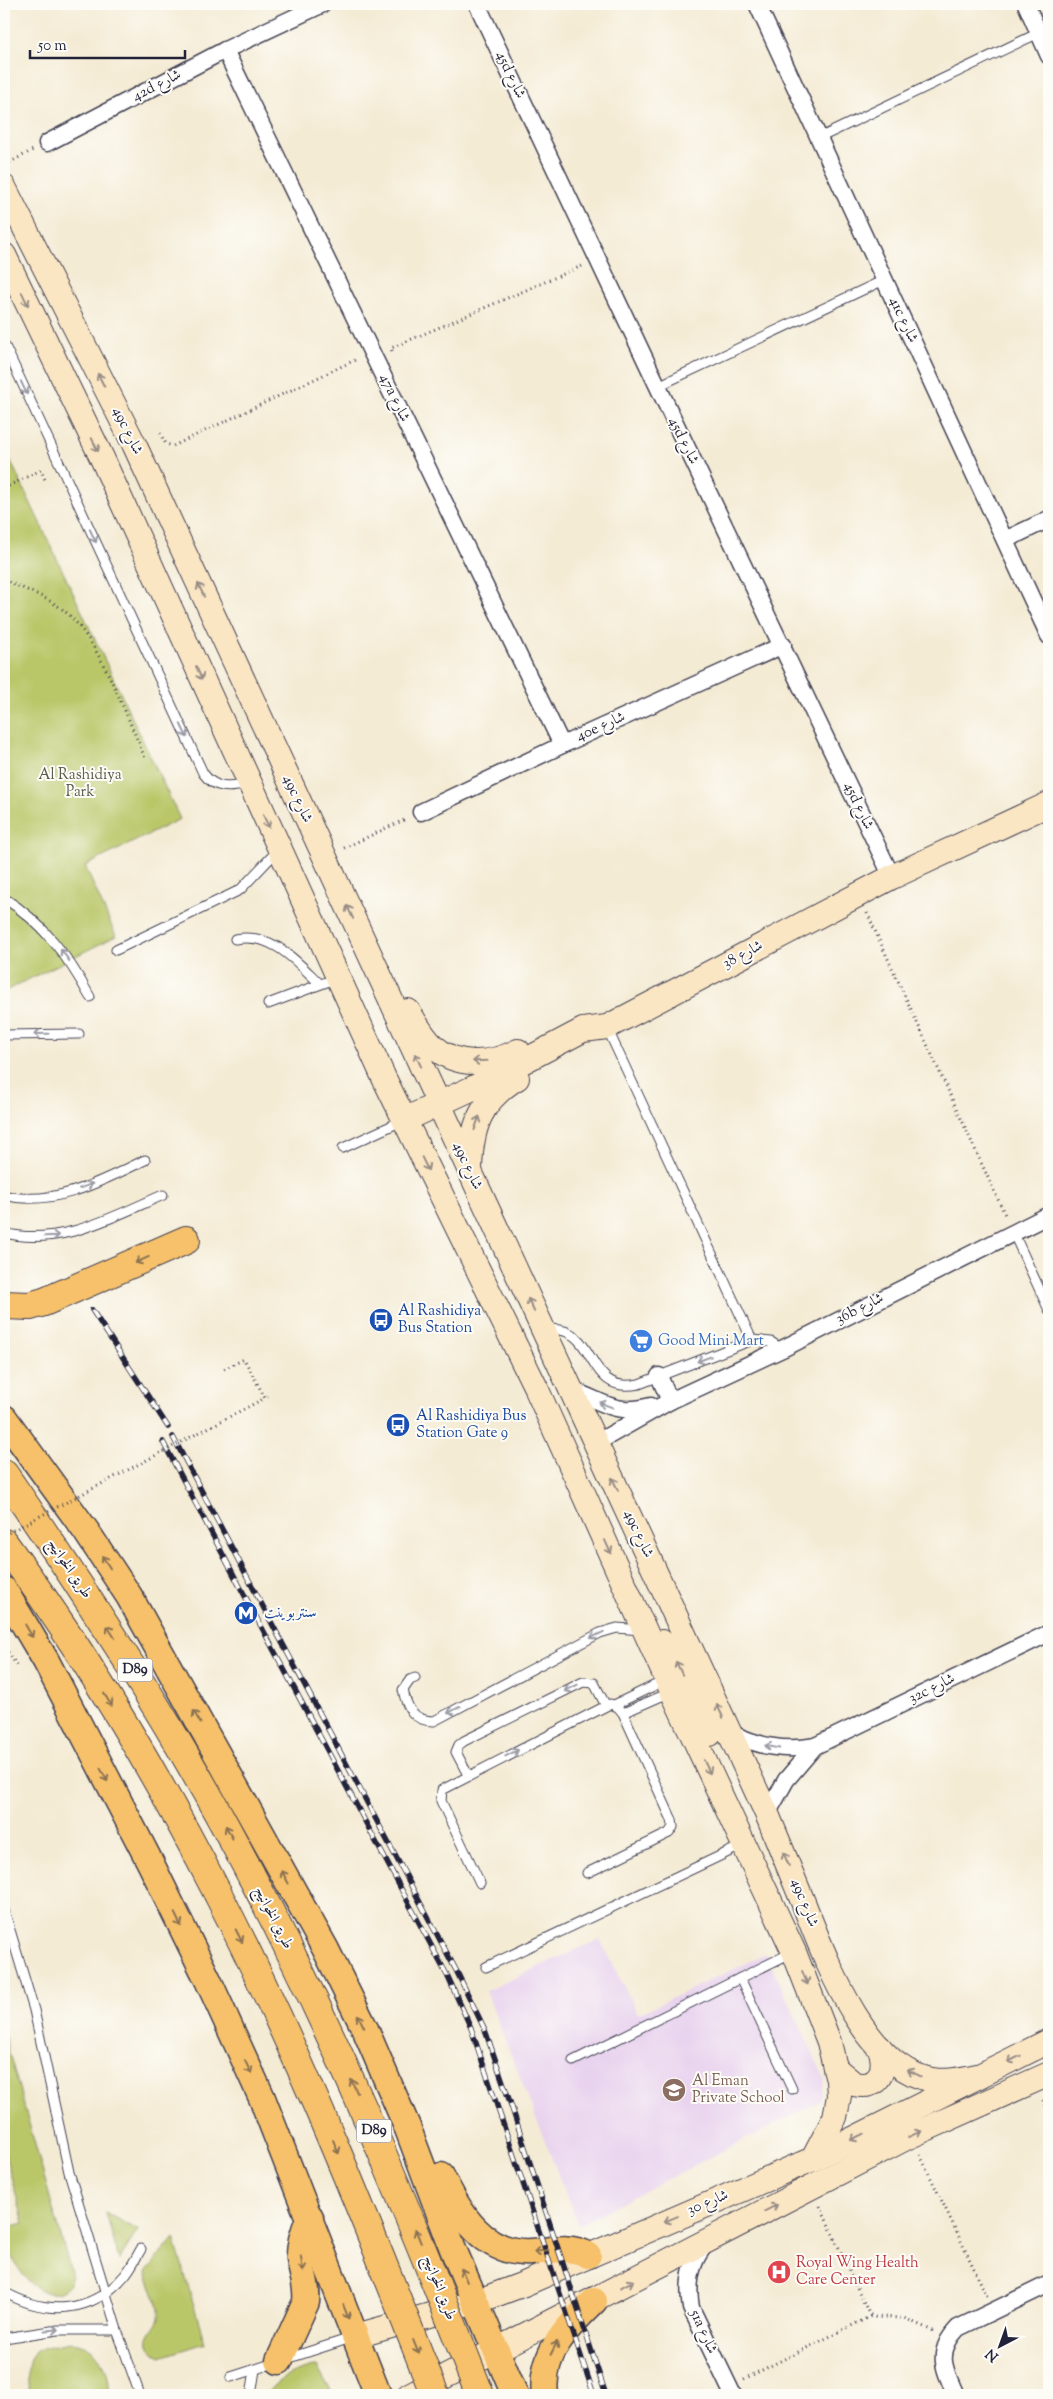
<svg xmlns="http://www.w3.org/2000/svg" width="1053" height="2399" viewBox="0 0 1053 2399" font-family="'Sorts Mill Goudy',Amiri,serif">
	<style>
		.built { fill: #e8d2ee }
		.green { fill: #bac769; stroke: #6e7452 }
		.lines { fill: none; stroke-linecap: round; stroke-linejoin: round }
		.lane-casing { stroke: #424052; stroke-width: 11 }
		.street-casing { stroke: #424052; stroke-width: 19 }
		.secondary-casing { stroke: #424052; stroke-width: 26 }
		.primary-casing { stroke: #424052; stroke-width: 29 }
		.highway-casing { stroke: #424052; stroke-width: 30 }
		.path { stroke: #424052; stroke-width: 3; stroke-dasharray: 1 4; stroke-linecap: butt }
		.lane { stroke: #fff; stroke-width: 9 }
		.street { stroke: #fff; stroke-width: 16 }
		.secondary { stroke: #fbe6c4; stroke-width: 24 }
		.primary { stroke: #f6c16b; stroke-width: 26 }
		.highway { stroke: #f6c16b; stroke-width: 28 }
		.rail-casing { stroke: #22223b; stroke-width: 5.5 }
		.rail { stroke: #fdfcf7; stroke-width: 4; stroke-dasharray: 11; stroke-linecap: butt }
		.highway-bridge-casing { stroke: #424052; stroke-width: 30; stroke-linecap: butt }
		.path-bridge { stroke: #424052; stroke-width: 3; stroke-dasharray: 1 4; stroke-linecap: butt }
		.highway-bridge { stroke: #f6c16b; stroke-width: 28 }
		.oneway { stroke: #998e86 }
		.oneway2 { stroke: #9c9ca7 }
		.oneway3 { stroke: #8c7253 }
		.labels { text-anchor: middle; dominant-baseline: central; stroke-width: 4; stroke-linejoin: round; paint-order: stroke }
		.shield { fill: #fdfcf7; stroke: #646373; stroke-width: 1 }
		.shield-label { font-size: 14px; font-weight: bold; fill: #22223b }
		.street-label { font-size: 15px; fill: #22223b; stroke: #fdfcf7 }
		.park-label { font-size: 15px; fill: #575c4b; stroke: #fdfcf7 }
		.transit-label { font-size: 15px; fill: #164399; stroke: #fdfcf7; text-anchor: start }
		.shop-label { font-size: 15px; fill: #366cbe; stroke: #fdfcf7; text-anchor: start }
		.education-label { font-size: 15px; fill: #785e54; stroke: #fdfcf7; text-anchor: start }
		.health-label { font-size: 15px; fill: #be3a42; stroke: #fdfcf7; text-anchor: start }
	</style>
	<rect width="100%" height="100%" fill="#fdfcf7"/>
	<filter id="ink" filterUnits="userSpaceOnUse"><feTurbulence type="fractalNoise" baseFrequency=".02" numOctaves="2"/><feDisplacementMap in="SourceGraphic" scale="10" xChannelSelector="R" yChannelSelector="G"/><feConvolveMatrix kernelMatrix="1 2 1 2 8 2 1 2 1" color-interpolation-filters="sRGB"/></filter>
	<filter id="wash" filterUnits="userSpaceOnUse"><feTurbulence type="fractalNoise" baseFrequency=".0096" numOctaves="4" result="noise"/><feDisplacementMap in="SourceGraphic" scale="20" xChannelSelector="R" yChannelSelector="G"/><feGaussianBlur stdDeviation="1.12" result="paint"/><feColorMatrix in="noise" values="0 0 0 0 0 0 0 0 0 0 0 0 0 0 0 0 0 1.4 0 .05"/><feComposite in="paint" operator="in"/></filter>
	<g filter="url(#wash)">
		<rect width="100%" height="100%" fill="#f4ebd4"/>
		<path class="built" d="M600 1939 638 2014 766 1954 825 2079 820 2101 578 2225 486 1991Z"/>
		<g class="green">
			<path d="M4 447 180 819 85 866 116 936 5 991Z"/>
			<path d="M4 2035 71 2272 70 2284C45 2316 0 2258 9 2227L24 2223 4 2151Z"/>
			<path d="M106 2213 138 2230 119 2260Z"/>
			<path d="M174 2238 205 2343 161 2357C130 2338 163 2331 159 2310 157 2297 150 2284 146 2272Z"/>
			<path d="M72 2342C99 2345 111 2370 109 2395H29C25 2351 28 2349 72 2342Z"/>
			<path d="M317 2366 333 2395H268V2392C280 2376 298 2371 317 2366Z"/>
		</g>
	</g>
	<g filter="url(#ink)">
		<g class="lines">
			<g class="lane-casing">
				<g id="lane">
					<path d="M819 138 1049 28"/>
					<path d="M4 344 203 773C215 790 230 788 249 784"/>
					<path d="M656 387 884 280"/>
					<path d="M4 898C43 923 68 956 90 997"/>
					<path d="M235 939C272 932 295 960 320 984"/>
					<path d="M116 950 240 890 279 849"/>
					<path d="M268 1004 337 978"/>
					<path d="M607 1028 752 1340"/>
					<path d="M4 1035 79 1034"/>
					<path d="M343 1148 404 1120"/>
					<path d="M4 1195C53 1208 102 1181 145 1160"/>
					<path d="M1013 1232 1049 1310"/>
					<path d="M4 1233C60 1247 112 1217 163 1195"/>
					<path d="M545 1330C550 1330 556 1329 560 1330 597 1336 588 1395 639 1384L752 1340 771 1342 782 1349"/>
					<path d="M415 1678 410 1680 403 1690C407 1708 413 1721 434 1721L600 1633 617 1628 641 1630"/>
					<path d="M614 1705 666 1680"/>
					<path d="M623 1713 671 1692"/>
					<path d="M468 1775 456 1752 459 1745 464 1741 583 1682 594 1683 605 1704"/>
					<path d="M480 1883 441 1801 442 1790 610 1704 618 1707 623 1713 672 1820 673 1827 669 1833 587 1873"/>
					<path d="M4 1910 34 2010 69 2172 117 2330 140 2395"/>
					<path d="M486 1967 743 1845"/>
					<path d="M740 1978 792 2089"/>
					<path d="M573 2061 793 1952"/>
					<path d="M4 2292C47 2316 92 2314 125 2275 131 2268 136 2258 141 2249"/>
					<path d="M4 2338 58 2330H117"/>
					<path d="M231 2377 354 2337"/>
					<path d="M251 2395 255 2370"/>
				</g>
			</g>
			<g class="street-casing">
				<g id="street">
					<path d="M477 4C613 296 754 586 892 877"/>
					<path d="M757 4 1049 636"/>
					<path d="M1026 4 1049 56"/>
					<path d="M225 50 562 745"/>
					<path d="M47 143 225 50 323 4"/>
					<path d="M1005 540 1049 519"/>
					<path d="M421 812 562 745 783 645"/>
					<path d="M659 1376 670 1401"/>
					<path d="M571 1390C604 1401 613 1416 651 1406"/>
					<path d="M596 1443 670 1401 782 1349 1049 1215"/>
					<path d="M730 1733C759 1746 784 1752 815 1746L1049 1633"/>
					<path d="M767 1814 786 1780 815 1746"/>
					<path d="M706 2244C690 2262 687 2285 691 2308L733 2395"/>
					<path d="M956 2395C944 2369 935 2352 958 2328L1049 2284"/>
				</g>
			</g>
			<g class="secondary-casing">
				<g id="secondary">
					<path d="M4 187 134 444 767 1814C779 1843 791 1872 803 1902 825 1957 865 2070 933 2080 948 2083 964 2078 979 2076"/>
					<path d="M4 255 102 458 384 1078 537 1390 672 1691 794 1952 829 2042 838 2080 839 2096 835 2117 813 2159"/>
					<path d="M408 1011C416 1023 423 1037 433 1046 457 1068 491 1065 518 1051"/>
					<path d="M404 1120 473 1088 583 1030 607 1027 892 877 1049 804"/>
					<path d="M470 1169C471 1128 480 1100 517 1078"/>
					<path d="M662 1642 677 1663 710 1734"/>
					<path d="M835 2068 854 2084C880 2090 887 2069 880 2048"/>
					<path d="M356 2336 476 2302 524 2284 813 2159 1049 2041"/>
					<path d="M409 2395 906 2138 1049 2074"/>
				</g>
			</g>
			<g class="primary-casing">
				<g id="primary">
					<path d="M4 1418 86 1531 129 1596 325 1948 366 2031 408 2129 453 2249 515 2395"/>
					<path d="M4 1590 46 1661 151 1864 208 1980 262 2098 378 2395"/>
					<path d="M441 2176C460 2213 482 2255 532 2252 552 2251 569 2245 588 2255"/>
					<path d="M279 2361 306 2302C308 2286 302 2274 300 2259 299 2244 304 2230 310 2217"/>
					<path d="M545 2395C540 2354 567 2327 594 2301"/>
				</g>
			</g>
			<g class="highway-casing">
				<g id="highway">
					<path d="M4 1305 30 1306 44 1302 186 1240"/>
					<path d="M4 1474C93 1604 179 1735 251 1875"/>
					<path d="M4 1543C85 1653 155 1771 217 1892"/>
				</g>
			</g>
			<g class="path">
				<path d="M5 165 33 150"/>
				<path d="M392 351 391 348 582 266"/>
				<path d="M160 433 166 444 173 446 355 360"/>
				<path d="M4 488 41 470 46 482"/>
				<path d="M4 580C24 589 45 596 62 609 99 637 127 718 146 760"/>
				<path d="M344 848 406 819"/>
				<path d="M867 913 1006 1217"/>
				<path d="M224 1369 244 1359 265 1398 268 1396"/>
				<path d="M8 1652 17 1666"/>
				<path d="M1043 2100 1049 2113"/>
				<path d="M920 2155 987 2296"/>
				<path d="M820 2206 869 2314 875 2317 904 2318 933 2331"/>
				<path d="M744 2379 871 2316"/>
			</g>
			<use href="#lane" class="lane"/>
			<use href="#street" class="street"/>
			<use href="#secondary" class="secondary"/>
			<use href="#primary" class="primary"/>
			<use href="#highway" class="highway"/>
			<g class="rail-casing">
				<g id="rail">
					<path d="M92 1310 168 1427"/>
					<path d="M173 1437 457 1972 485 2030 511 2105 606 2395"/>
					<path d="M163 1442 448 1977 471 2028 594 2395"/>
				</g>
			</g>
			<use href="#rail" class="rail"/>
			<g class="highway-bridge-casing">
				<g id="highway-bridge">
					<path d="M251 1875C340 2043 411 2218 480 2395"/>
					<path d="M217 1892C301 2055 368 2225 435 2395"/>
				</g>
			</g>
			<path class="path-bridge" d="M4 1535 265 1398"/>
			<use href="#highway-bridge" class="highway-bridge"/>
		</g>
		<defs><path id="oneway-shaft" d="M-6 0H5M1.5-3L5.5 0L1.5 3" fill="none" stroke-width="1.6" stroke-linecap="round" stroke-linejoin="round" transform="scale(1.25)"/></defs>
		<g class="oneway">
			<use href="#oneway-shaft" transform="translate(25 299) rotate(64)"/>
			<use href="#oneway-shaft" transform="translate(101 380) rotate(-117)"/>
			<use href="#oneway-shaft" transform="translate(95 445) rotate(64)"/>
			<use href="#oneway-shaft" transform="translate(201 590) rotate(-115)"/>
			<use href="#oneway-shaft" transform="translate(199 673) rotate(66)"/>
			<use href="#oneway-shaft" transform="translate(266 821) rotate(65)"/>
			<use href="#oneway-shaft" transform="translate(350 912) rotate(-115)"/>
			<use href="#oneway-shaft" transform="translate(418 1060) rotate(-115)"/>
			<use href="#oneway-shaft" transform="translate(480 1061) rotate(178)"/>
			<use href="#oneway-shaft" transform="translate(477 1123) rotate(-70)"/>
			<use href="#oneway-shaft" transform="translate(425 1164) rotate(64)"/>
			<use href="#oneway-shaft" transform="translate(531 1305) rotate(-115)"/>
			<use href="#oneway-shaft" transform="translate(615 1484) rotate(-115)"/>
			<use href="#oneway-shaft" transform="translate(608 1547) rotate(66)"/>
			<use href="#oneway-shaft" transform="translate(679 1668) rotate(-115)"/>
			<use href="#oneway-shaft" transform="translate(720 1711) rotate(-115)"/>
			<use href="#oneway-shaft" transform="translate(707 1767) rotate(65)"/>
			<use href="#oneway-shaft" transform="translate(786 1859) rotate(-112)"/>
			<use href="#oneway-shaft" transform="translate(805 1978) rotate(68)"/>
			<use href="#oneway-shaft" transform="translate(1014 2059) rotate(154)"/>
			<use href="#oneway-shaft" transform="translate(914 2073) rotate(-153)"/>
			<use href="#oneway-shaft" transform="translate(915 2134) rotate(-24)"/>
			<use href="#oneway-shaft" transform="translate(857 2137) rotate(154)"/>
			<use href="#oneway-shaft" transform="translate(771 2208) rotate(-27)"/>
			<use href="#oneway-shaft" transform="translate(671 2219) rotate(157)"/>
			<use href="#oneway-shaft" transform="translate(627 2284) rotate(-28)"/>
		</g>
		<g class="oneway2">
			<use href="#oneway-shaft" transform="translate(24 388) rotate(65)"/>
			<use href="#oneway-shaft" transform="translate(93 536) rotate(65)"/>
			<use href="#oneway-shaft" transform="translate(184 731) rotate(65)"/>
			<use href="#oneway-shaft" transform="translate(65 955) rotate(-126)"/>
			<use href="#oneway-shaft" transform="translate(41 1034) rotate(179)"/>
			<use href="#oneway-shaft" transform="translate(86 1186) rotate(-20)"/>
			<use href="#oneway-shaft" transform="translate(52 1236) rotate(-2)"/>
			<use href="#oneway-shaft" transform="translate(704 1359) rotate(159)"/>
			<use href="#oneway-shaft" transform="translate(606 1405) rotate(-160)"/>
			<use href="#oneway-shaft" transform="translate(597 1635) rotate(155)"/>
			<use href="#oneway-shaft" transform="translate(571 1688) rotate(154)"/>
			<use href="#oneway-shaft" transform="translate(454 1710) rotate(152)"/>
			<use href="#oneway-shaft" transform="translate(772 1747) rotate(-168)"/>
			<use href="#oneway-shaft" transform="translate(512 1753) rotate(-27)"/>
			<use href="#oneway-shaft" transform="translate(52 2330) rotate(-4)"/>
		</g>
		<g class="oneway3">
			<use href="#oneway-shaft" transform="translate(142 1260) rotate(156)"/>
			<use href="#oneway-shaft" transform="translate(106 1562) rotate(-123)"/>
			<use href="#oneway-shaft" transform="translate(29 1631) rotate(60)"/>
			<use href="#oneway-shaft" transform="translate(111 1632) rotate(-123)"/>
			<use href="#oneway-shaft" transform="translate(108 1700) rotate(58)"/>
			<use href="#oneway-shaft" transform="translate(197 1717) rotate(-119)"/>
			<use href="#oneway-shaft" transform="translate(104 1775) rotate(62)"/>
			<use href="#oneway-shaft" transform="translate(229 1832) rotate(-118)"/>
			<use href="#oneway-shaft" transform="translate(285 1877) rotate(-119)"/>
			<use href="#oneway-shaft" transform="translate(178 1920) rotate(64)"/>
			<use href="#oneway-shaft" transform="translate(239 1936) rotate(63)"/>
			<use href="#oneway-shaft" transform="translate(361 2021) rotate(-116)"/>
			<use href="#oneway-shaft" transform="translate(248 2067) rotate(65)"/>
			<use href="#oneway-shaft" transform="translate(354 2086) rotate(-115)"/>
			<use href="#oneway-shaft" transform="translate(336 2147) rotate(67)"/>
			<use href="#oneway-shaft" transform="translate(418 2236) rotate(-112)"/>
			<use href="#oneway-shaft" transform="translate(541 2251) rotate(172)"/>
			<use href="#oneway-shaft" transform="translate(302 2264) rotate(81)"/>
			<use href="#oneway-shaft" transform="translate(464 2275) rotate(-113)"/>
			<use href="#oneway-shaft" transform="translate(346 2312) rotate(69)"/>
			<use href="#oneway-shaft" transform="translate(416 2347) rotate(68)"/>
			<use href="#oneway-shaft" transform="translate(554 2348) rotate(-63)"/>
		</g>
	</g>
	<defs>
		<g id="bus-disc" transform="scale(1.25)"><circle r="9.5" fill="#1a4fb4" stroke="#fdfcf7"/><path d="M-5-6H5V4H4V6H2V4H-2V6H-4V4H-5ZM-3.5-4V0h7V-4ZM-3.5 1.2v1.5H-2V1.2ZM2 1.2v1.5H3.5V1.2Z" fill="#fff"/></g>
		<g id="supermarket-disc" transform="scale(1.25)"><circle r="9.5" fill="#3f7fe0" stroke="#fdfcf7"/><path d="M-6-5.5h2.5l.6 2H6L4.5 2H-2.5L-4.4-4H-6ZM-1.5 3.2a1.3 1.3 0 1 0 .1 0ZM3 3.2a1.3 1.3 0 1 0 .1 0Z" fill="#fff"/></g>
		<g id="metro-disc" transform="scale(1.25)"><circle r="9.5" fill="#1a4fb4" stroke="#fdfcf7"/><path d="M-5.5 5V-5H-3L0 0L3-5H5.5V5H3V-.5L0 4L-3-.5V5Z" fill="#fff"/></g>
		<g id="school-disc" transform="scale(1.25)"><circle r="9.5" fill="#8d6e63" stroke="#fdfcf7"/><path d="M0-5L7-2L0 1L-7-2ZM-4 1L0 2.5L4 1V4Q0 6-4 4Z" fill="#fff"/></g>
		<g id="hospital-disc" transform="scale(1.25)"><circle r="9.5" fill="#e0444e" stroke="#fdfcf7"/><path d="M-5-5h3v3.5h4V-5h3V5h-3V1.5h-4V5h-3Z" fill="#fff"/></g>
	</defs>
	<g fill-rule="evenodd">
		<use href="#bus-disc" x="381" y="1320"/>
		<use href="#supermarket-disc" x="641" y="1341"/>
		<use href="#bus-disc" x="398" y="1425"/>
		<use href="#metro-disc" x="246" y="1613"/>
		<use href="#school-disc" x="674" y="2090"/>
		<use href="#hospital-disc" x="779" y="2272"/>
	</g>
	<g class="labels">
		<g class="shield">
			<rect x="117.5" y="1658.5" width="35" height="23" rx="4"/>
			<rect x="356.5" y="2119.5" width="35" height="23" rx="4"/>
		</g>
		<g class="shield-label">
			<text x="135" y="1670">D89</text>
			<text x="374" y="2131">D89</text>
		</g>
		<g class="street-label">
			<text transform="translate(510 75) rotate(65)">45d شارع</text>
			<text transform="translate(157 86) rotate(-27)">42d شارع</text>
			<text transform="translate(903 320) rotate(65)">41c شارع</text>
			<text transform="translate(394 398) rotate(64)">47a شارع</text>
			<text transform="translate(127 431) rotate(64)">49c شارع</text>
			<text transform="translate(683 441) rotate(64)">45d شارع</text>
			<text transform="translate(601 727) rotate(-24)">40e شارع</text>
			<text transform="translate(297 799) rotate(65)">49c شارع</text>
			<text transform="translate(858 806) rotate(65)">45d شارع</text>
			<text transform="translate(743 955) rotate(-28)">شارع 38</text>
			<text transform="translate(467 1166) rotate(65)">49c شارع</text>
			<text transform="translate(860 1309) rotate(-27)">36b شارع</text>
			<text transform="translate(638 1534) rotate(65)">49c شارع</text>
			<text transform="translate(69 1569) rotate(56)">طريق الخوانيج</text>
			<text transform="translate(932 1689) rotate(-26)">32c شارع</text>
			<text transform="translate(804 1903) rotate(68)">49c شارع</text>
			<text transform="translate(273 1918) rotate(63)">طريق الخوانيج</text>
			<text transform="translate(708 2203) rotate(-23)">شارع 30</text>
			<text transform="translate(439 2288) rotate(69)">طريق الخوانيج</text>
			<text transform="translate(703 2332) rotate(66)">51a شارع</text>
		</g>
		<g class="park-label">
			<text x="80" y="775">Al Rashidiya<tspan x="80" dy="17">Park</tspan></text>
		</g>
		<g class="transit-label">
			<text x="398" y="1311">Al Rashidiya<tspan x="398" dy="17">Bus Station</tspan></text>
			<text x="416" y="1416">Al Rashidiya Bus<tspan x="416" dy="17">Station Gate 9</tspan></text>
			<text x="264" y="1613">سنتربوينت</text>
		</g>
		<g class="shop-label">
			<text x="658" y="1341">Good Mini Mart</text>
		</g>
		<g class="education-label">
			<text x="692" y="2081">Al Eman<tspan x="692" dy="17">Private School</tspan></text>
		</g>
		<g class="health-label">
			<text x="796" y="2263">Royal Wing Health<tspan x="796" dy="17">Care Center</tspan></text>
		</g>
	</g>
	<rect width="1053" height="2399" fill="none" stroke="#fdfcf7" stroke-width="20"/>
	<g transform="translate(1000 2346) rotate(221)" stroke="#fdfcf7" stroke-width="4" paint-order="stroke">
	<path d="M0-4L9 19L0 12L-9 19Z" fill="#22223b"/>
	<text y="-8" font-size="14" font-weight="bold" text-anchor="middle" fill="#22223b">N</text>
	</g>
	<path d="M30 50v8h155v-8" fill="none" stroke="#22223b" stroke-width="2.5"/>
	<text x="38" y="50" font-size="15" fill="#22223b" stroke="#fdfcf7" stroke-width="4" paint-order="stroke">50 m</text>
</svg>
